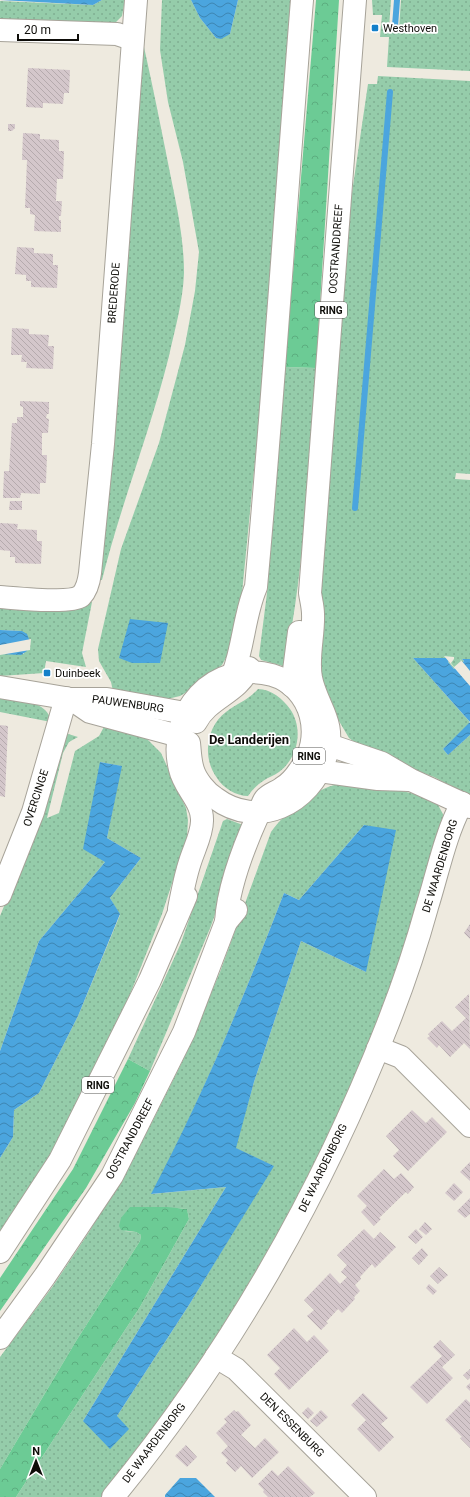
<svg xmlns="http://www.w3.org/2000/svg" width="470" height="1497" viewBox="0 0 470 1497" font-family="Roboto,sans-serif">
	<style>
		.green { fill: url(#green-dots); fill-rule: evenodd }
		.forest { fill: url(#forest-crowns) }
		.water { fill: url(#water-waves) }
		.pier { fill: #eeeadf }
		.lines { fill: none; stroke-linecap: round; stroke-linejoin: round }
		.stream { stroke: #4ba5de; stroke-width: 6 }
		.building { fill: url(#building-back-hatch) }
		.minor-casing { stroke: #a7a399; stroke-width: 24 }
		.major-casing { stroke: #a7a399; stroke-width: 24 }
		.minor { stroke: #fff; stroke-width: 22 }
		.major { stroke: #fff; stroke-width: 22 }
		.poi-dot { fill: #1480ca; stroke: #fff; stroke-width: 1.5 }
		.labels { text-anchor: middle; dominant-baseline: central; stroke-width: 3.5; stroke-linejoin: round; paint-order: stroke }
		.shield { fill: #fff; stroke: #565653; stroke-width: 1 }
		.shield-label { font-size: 10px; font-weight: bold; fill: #0e0d09 }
		.poi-label { font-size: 11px; fill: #0e0d09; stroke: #fff; text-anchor: start }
		.street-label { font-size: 11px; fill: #0e0d09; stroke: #fff }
		.quarter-label { font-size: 13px; font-weight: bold; fill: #0e0d09; stroke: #fff }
	</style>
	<defs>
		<pattern id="green-dots" width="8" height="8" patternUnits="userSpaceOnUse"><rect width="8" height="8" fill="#95ccaa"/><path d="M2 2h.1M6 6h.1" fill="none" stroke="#7fae91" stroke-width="1.8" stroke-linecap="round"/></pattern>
		<pattern id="forest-crowns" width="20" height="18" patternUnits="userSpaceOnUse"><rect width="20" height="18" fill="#6ccb95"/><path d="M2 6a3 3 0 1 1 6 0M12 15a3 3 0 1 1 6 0" fill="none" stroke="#5cad7f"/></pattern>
		<pattern id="water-waves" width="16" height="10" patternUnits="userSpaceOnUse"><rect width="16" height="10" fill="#4ba5de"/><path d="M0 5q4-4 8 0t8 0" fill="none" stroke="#3d85b2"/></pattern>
		<pattern id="building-back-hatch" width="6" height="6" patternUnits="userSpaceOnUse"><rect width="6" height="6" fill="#d4c7cb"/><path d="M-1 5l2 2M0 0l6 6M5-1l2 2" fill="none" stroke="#b5aaad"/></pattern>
	</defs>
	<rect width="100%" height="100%" fill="#eeeadf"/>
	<g class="green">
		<path d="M102 0H125L122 16 115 23 5 24 0 18V1L93 5Z"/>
		<path d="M162 0H191L200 18 216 38 230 34 238 0H292L260 410 242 593 234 643 222 665 192 689 180 696 159 701 113 691 111 682 99 661 98 649 121 549 159 443 185 345 195 291 199 252 183 162 168 102 160 50Z"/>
		<path d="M372 0H391L389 28 399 29 401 0H470V71L387 67 389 37H380L382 15H373Z"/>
		<path d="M144 47C153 87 161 128 169 168 176 203 184 237 184 273 183 301 175 329 169 356 150 432 121 504 102 580H95L124 291Z"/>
		<path d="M378 76 470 81V474L456 473 455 479 470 480V659H462L464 661 454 669 448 662 452 658H413L469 721V724L443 749 448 755 470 735V796L434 777 369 753 349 738 336 716 325 689 320 669V595L349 213 368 84H377Z"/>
		<path d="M285 367 316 368C308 467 305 566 285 664L283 666 261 660 259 656 267 593Z"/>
		<path d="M92 602 82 653 86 667 46 661 44 673 0 676V654H24L22 631 0 630V604Z"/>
		<path d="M258 689C271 689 283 699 290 709 304 729 298 758 279 772 274 776 268 777 263 781 257 785 252 790 248 796 236 796 223 788 217 778 202 758 206 727 226 712 239 702 246 702 258 689Z"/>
		<path d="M0 696C17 699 49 701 51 722L0 712Z"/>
		<path d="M105 725 145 737 161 753 186 808 188 820 187 837 162 914 119 1022 44 1166 0 1233V1158L13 1137 14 1110 39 1093 78 1016 120 915 110 898 141 858 107 838 121 766 100 762 105 862 39 941 0 1051V916L39 821 65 733 78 737 69 742 63 753 47 818 59 813 75 751 99 736Z"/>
		<path d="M338 784 377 785 423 796 437 803 444 816C401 977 337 1142 251 1285 207 1360 154 1428 102 1497H16L140 1307 189 1219 187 1209 178 1208 124 1231 136 1232 141 1235 140 1241 76 1341 0 1469V1357L53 1286 89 1232 152 1122 182 1062 220 972 271 832C284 813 314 789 338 784ZM364 825 366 972 301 941 254 1082 235 1148 273 1166 189 1305 117 1416 83 1421 226 1187 152 1194C203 1095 244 997 284 893L299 900Z"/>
		<path d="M227 819 243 825 244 829 211 926 150 1071 128 1059 181 943 223 821Z"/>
	</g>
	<g class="forest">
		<path d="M316 0H339L316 368 285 367Z"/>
		<path d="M128 1059 150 1071 135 1103 86 1188 0 1311V1278L73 1169Z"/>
		<path d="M130 1207H167L187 1209 189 1219 140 1307 16 1497H0V1469L76 1341 140 1241 141 1235 136 1232 121 1230 119 1226 121 1218Z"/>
	</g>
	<g class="water">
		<path d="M0 0H102L93 5Z"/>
		<path d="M191 0H238L230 34 221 39 216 38 200 18Z"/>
		<path d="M130 619 168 623 160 663H132L119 658Z"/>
		<path d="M0 630 22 631 27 634 29 639 27 651 21 655 0 654Z"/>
		<path d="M413 658H452L448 662 454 669 464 661 462 659H470V735L448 755 443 749 470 722Z"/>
		<path d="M100 762 122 766 107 838 141 858 110 898 120 914 78 1016 39 1093 14 1110 13 1137 0 1158V1051L39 941 105 862 83 849Z"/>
		<path d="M364 825 396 830 366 972 301 941 254 1082 236 1148 274 1166 189 1305 117 1416 129 1429 110 1449 83 1421 226 1187 151 1194C203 1095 244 997 284 893L299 900Z"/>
		<path d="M180 1478H196L215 1497H165V1495Z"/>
	</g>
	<g class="pier">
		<path d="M31 639 30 650 0 655V645Z"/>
		<path d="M444 656 454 657V659L451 663 454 667 461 661 460 659 466 666 470 671V686Z"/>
	</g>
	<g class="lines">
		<g class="stream">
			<path d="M395 26 397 0"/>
			<path d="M355 508 390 92"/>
		</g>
	</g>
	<g class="building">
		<path d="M28 68 70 70 69 93H64L63 104 43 103V108L26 107Z"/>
		<path d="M8 124H15V128L12 131H8Z"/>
		<path d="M23 133 40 134V139L59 140V151H64L63 179H57L56 201H62L61 216H59V220H61V232L34 231 35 215 30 214V208H25L27 160H22Z"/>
		<path d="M17 247 34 248V253L53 254V265H58L57 288 31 287V281H26V275L15 274Z"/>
		<path d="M12 328 29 329V334L49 335 48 346H54L53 369 26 368 27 362H21L22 355H11Z"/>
		<path d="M20 401 49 402V414H47L46 418 49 419 48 433H42V455H47L46 483H40V494L21 493 20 498H3L4 471H9L12 423H17V417H23V407L20 406Z"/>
		<path d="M10 501H22V510H9Z"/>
		<path d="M0 523 18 524 17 529 37 530V541H42L41 564 15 563V557H10V551L0 550Z"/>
		<path d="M0 725 8 726 5 797 0 796Z"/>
		<path d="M470 924V939L464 933Z"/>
		<path d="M469 994 470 1049 464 1043 450 1057 439 1045 437 1048 427 1038 430 1036 428 1034 442 1021 452 1031 466 1018 455 1007Z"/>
		<path d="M412 1110 426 1123 432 1117 447 1132 408 1171 393 1156 399 1150 386 1136Z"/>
		<path d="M470 1162V1181L460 1172Z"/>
		<path d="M384 1169 394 1179 401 1173 414 1187 408 1194 406 1192 379 1218 381 1219 374 1226 361 1212 367 1206 357 1196Z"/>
		<path d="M454 1183 463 1192 454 1201 445 1193Z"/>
		<path d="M470 1198V1214L465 1218 457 1211Z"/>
		<path d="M425 1222 432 1229 426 1235 419 1229Z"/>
		<path d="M364 1229 374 1239 380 1232 396 1247 375 1268 372 1264 360 1277 361 1279 355 1285 360 1291 354 1297 355 1299 342 1313 338 1309 326 1322 328 1323 321 1330 307 1316 314 1310 304 1300 330 1273 340 1284 347 1277 341 1272 347 1265 337 1255Z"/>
		<path d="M416 1229 423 1237 416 1244 408 1237Z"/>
		<path d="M422 1248 428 1255 419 1265 412 1258Z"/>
		<path d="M439 1267 448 1275 438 1284 430 1276Z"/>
		<path d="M429 1284 437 1291 433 1295 426 1288Z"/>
		<path d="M294 1328 307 1342 314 1335 329 1351 289 1390 274 1374 280 1368 267 1355Z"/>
		<path d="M440 1340 455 1355 442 1367 453 1378 427 1404 410 1387 442 1356 433 1347Z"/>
		<path d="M470 1369V1378L468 1380 463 1375Z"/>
		<path d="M470 1383V1391L466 1387Z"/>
		<path d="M363 1393 388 1418 381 1424 394 1437 379 1452 357 1429 366 1420 351 1405Z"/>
		<path d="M466 1399 470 1403V1448L460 1438 462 1437 445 1420Z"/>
		<path d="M308 1407 314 1413 308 1419 302 1413Z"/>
		<path d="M234 1410 236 1412 238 1411 251 1425 241 1435 255 1448 265 1438 279 1452 252 1478 241 1466 235 1472 226 1463 228 1460 221 1453 228 1446 216 1433 227 1422 224 1419Z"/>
		<path d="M321 1410 328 1417 317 1427 310 1421Z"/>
		<path d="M186 1445 197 1457 187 1467 175 1456Z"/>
		<path d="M288 1466 315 1493 310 1497H268L263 1492 264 1490 258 1484 272 1470 278 1476Z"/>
	</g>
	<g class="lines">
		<g class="minor-casing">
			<g id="minor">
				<path d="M0 30 117 34 132 39"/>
				<path d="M0 597C15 598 70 604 81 596 87 590 89 581 90 573L103 444 136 0"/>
				<path d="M0 687 71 699H107L185 713"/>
				<path d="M71 699 90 712 179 736"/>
				<path d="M329 745 382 763 411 780 470 807"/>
				<path d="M319 771 378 779 409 780"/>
				<path d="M0 895 33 812 66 698"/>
				<path d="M378 1048 401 1057 470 1126"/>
				<path d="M216 1357 236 1369 365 1497"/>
				<path d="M113 1497C228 1357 321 1195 387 1026 402 988 416 947 427 907 438 872 445 835 462 803"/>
			</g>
		</g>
		<g class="major-casing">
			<g id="major">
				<path d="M233 674C244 645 244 615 256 587 274 391 286 196 302 0"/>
				<path d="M292 686 299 632"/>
				<path d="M196 722C208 698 238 693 249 668"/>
				<path d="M179 736 189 743C190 752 190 761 193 770 196 780 206 792 215 798 258 830 310 804 326 756 337 721 317 708 311 678 307 657 314 635 313 614 313 607 311 600 310 593L355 0"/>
				<path d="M179 909C182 893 185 877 190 862 194 849 202 834 202 821 203 802 184 788 180 769 166 713 214 659 272 675 313 687 325 739 299 771 295 777 289 784 282 788 277 792 269 794 265 799 262 803 261 809 259 813 244 846 228 887 226 922"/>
				<path d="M0 1252 60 1160 150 980 186 896"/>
				<path d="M0 1338 45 1276 112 1176 184 1032 226 922 236 910"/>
			</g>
		</g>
		<use href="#minor" class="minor"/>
		<use href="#major" class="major"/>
	</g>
	<g class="poi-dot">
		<rect x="371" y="24" width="8" height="8" rx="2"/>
		<rect x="43" y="669" width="8" height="8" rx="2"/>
	</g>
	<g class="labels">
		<g class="shield">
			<rect x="315" y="302" width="32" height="16" rx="3"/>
			<rect x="293" y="748" width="32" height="16" rx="3"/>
			<rect x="82" y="1077" width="32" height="16" rx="3"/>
		</g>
		<g class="shield-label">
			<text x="331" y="310">RING</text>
			<text x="309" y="756">RING</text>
			<text x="98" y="1085">RING</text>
		</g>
		<g class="poi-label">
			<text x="383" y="28">Westhoven</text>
			<text x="55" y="673">Duinbeek</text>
		</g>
		<g class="street-label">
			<text transform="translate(336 249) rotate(-86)">OOSTRANDDREEF</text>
			<text transform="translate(114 293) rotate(-86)">BREDERODE</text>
			<text transform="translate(128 704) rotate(8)">PAUWENBURG</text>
			<text transform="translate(36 798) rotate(-72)">OVERCINGE</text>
			<text transform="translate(440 866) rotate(-73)">DE WAARDENBORG</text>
			<text transform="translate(130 1139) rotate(-62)">OOSTRANDDREEF</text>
			<text transform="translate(323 1168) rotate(-64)">DE WAARDENBORG</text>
			<text transform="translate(292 1425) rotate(45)">DEN ESSENBURG</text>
			<text transform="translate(154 1443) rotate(-53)">DE WAARDENBORG</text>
		</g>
		<g class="quarter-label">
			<text x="249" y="739">De Landerijen</text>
		</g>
	</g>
	<g transform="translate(36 1461)" stroke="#ffffff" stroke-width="3" paint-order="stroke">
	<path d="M0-3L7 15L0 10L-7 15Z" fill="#0e0d09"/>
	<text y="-6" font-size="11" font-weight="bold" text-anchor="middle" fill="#0e0d09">N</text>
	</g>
	<path d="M18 34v6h60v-6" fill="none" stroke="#0e0d09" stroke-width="2"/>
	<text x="24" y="34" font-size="12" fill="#0e0d09" stroke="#ffffff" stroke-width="3" paint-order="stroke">20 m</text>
</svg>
